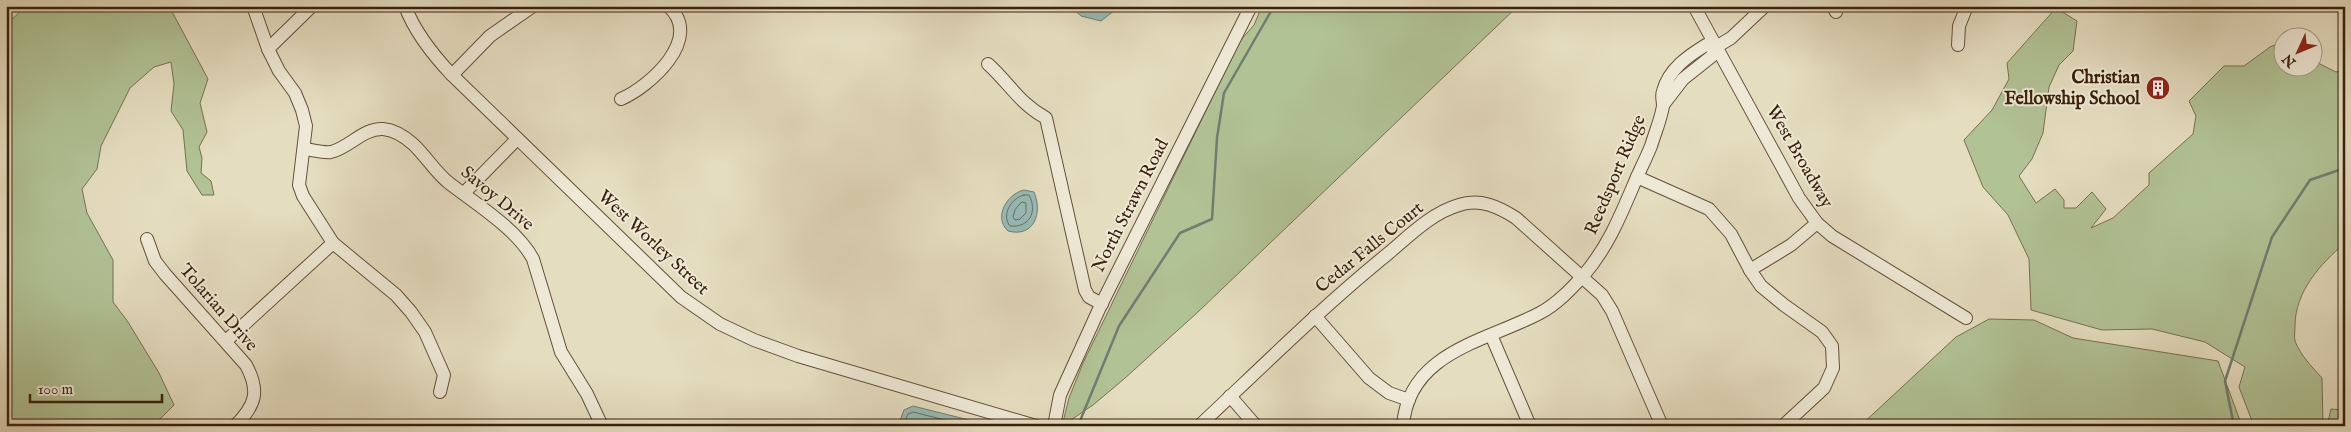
<svg xmlns="http://www.w3.org/2000/svg" width="2351" height="432" viewBox="0 0 2351 432" font-family="'IM FELL English',serif">
	<style>
		.green { fill: #b1c295; stroke: #767150 }
		.water { fill: #96bbb5; stroke: #717d71 }
		.lines { fill: none; stroke-linecap: round; stroke-linejoin: round }
		.shore { stroke: #686e60; stroke-width: 1 }
		.stream { stroke: #717d71; stroke-width: 2.5 }
		.minor-casing { stroke: #654f39; stroke-width: 14 }
		.minor { stroke: #eee9d6; stroke-width: 12 }
		.labels { text-anchor: middle; dominant-baseline: central; stroke-width: 4; stroke-linejoin: round; paint-order: stroke }
		.poi-label { font-size: 18px; font-weight: bold; fill: #3a200c; stroke: #eee9d6; text-anchor: end }
		.street-label { font-size: 18px; fill: #3a200c; stroke: #eee9d6 }
	</style>
	<rect width="100%" height="100%" fill="#e5ddc0"/>
	<filter id="stains"><feTurbulence type="fractalNoise" baseFrequency=".004" numOctaves="4"/><feColorMatrix values="0 0 0 0 .2 0 0 0 0 .09 0 0 0 0 .02 0 0 0 .5 -.17"/></filter>
	<radialGradient id="worn" r=".72"><stop offset=".6" stop-color="#630" stop-opacity="0"/><stop offset="1" stop-color="#630" stop-opacity=".3"/></radialGradient>
	<g class="green">
		<path d="M26 6H169L208 79 200 103 207 132 199 147 202 158 201 173 211 181 214 195H202L187 171 183 130 171 111 174 84 171 62 154 67 130 88 101 146 97 169 82 189 87 213 113 260V302L128 322 159 373 174 405 153 426H6V25Z"/>
		<path d="M1262 6H1518L1199 311 1124 379 1093 405 1062 426 1069 398 1083 363 1240 41 1254 25Z"/>
		<path d="M2056 8 2077 21 2073 51 2059 65 2049 87 2043 133 2032 159 2019 176 2036 203 2055 189 2064 200V208H2076L2092 192 2106 209 2091 228 2113 218 2149 185V173L2193 134 2196 116 2189 101 2224 66H2244L2270 47 2282 42 2284 68H2314V61L2336 72 2341 71 2345 64V243C2320 264 2295 292 2295 326 2295 331 2294 337 2295 341 2301 356 2312 367 2322 378L2323 426H2254L2239 387 2245 367 2205 342 2152 329 2102 330 2031 310 2029 259 2008 215 1983 187 1964 140 1992 110 2009 79 2007 63Z"/>
		<path d="M1989 319 2034 320 2073 338 2218 361 2242 426H1860L1956 337Z"/>
		<path d="M2331 409 2345 410V426H2327Z"/>
	</g>
	<g class="water">
		<path d="M1070 6H1118L1119 7 1101 21 1081 16Z"/>
		<path d="M1024 190 1034 192C1043 213 1034 238 1008 231 993 217 1007 194 1024 190Z"/>
		<path d="M913 406 969 420 979 426H898L904 410Z"/>
	</g>
	<g class="lines">
		<g class="shore">
			<path d="M1024 195H1029C1038 212 1029 228 1010 226 1001 215 1011 198 1024 195Z"/>
			<path d="M1022 202 1026 203V213L1020 219 1015 220 1013 217 1015 210Z"/>
			<path d="M903 426 908 414 913 412 969 426"/>
		</g>
		<g class="stream">
			<path d="M1075 426 1080 421 1119 326 1180 233 1212 219 1217 138 1224 93 1270 13 1276 6"/>
			<path d="M2234 426 2225 381 2272 237 2310 180 2345 168"/>
		</g>
		<g class="minor-casing">
			<g id="minor">
				<path d="M253 6 268 49 279 71 295 93 302 110 306 126 299 185 303 196 333 243 396 295 411 312 425 332 444 375 440 392"/>
				<path d="M405 6C415 33 433 55 452 75L681 297 720 324 754 340 798 356 1036 426"/>
				<path d="M1694 6 1799 198 1817 223 1832 236 1966 318"/>
				<path d="M1833 6 1836 12"/>
				<path d="M1958 45 1959 26 1967 6"/>
				<path d="M1716 47 1731 38 1765 6"/>
				<path d="M268 49 312 6"/>
				<path d="M988 64C1009 83 1020 104 1046 118L1085 290 1089 297 1102 304"/>
				<path d="M452 75 490 36 533 6"/>
				<path d="M621 99C649 87 705 38 668 6"/>
				<path d="M1663 105 1683 79 1712 56 1716 47"/>
				<path d="M305 149C313 150 323 153 331 152 349 148 363 128 383 129 394 130 404 136 413 144 426 156 435 172 449 183 476 204 517 229 533 259L561 352 587 394 602 426"/>
				<path d="M1637 177 1709 209 1731 234 1750 270"/>
				<path d="M464 193 517 139"/>
				<path d="M147 239 155 261 165 274 246 365C260 391 256 405 235 426"/>
				<path d="M1315 316 1369 378 1389 393 1409 400"/>
				<path d="M1491 335 1530 426"/>
				<path d="M226 341 333 243"/>
				<path d="M1230 396 1256 426"/>
				<path d="M1054 426 1060 395 1100 307 1251 6"/>
				<path d="M1199 426C1262 367 1323 306 1390 252 1411 234 1432 213 1459 205 1480 198 1499 207 1516 218L1602 295 1612 311 1662 426"/>
				<path d="M1403 426C1408 352 1487 341 1540 313 1557 304 1571 289 1583 276 1609 246 1622 212 1637 177 1642 166 1647 156 1651 146 1655 133 1661 119 1663 106 1663 100 1661 96 1663 91 1669 69 1688 56 1706 45L1716 47"/>
				<path d="M1783 426 1824 388 1833 368 1832 346 1822 332 1784 305 1761 286 1750 270 1791 245 1817 223"/>
			</g>
		</g>
		<use href="#minor" class="minor"/>
	</g>
	<defs>
		<g id="building-disc" transform="scale(1.25)"><circle r="9.5" fill="#8f2418" stroke="#eee9d6"/><path d="M-4-6H4V6H1V3H-1V6H-4ZM-2.5-4.3h1.7v1.8h-1.7ZM.8-4.3h1.7v1.8H.8ZM-2.5-1h1.7V.8h-1.7ZM.8-1h1.7V.8H.8Z" fill="#fff"/></g>
	</defs>
	<g fill-rule="evenodd">
		<use href="#building-disc" x="2158" y="88"/>
	</g>
	<g class="labels">
		<g class="poi-label">
			<text x="2140" y="78">Christian<tspan x="2140" dy="21">Fellowship School</tspan></text>
		</g>
		<g class="street-label">
			<text transform="translate(1799 157) rotate(60)">West Broadway</text>
			<text transform="translate(1616 175) rotate(-67)">Reedsport Ridge</text>
			<text transform="translate(497 199) rotate(40)">Savoy Drive</text>
			<text transform="translate(1131 206) rotate(-63)">North Strawn Road</text>
			<text transform="translate(653 243) rotate(43)">West Worley Street</text>
			<text transform="translate(1370 248) rotate(-39)">Cedar Falls Court</text>
			<text transform="translate(218 308) rotate(49)">Tolarian Drive</text>
		</g>
	</g>
	<rect width="2351" height="432" fill="none" stroke="#e5ddc0" stroke-width="25"/>
	<rect x="8" y="8" width="2336" height="417" fill="none" stroke="#3a200c" stroke-width="2.5"/>
	<rect x="12" y="12" width="2326" height="407" fill="none" stroke="#3a200c"/>
	<g transform="translate(2298 52) rotate(226)"><circle r="24" fill="#eee9d6" stroke="#a69985"/>
	<path d="M0-4L9 19L0 12L-9 19Z" fill="#8f2418"/>
	<text y="-8" font-size="14" font-weight="bold" text-anchor="middle" fill="#3a200c">N</text>
	</g>
	<path d="M30 394v8h132v-8" fill="none" stroke="#3a200c" stroke-width="2.5"/>
	<text x="38" y="394" font-size="15" fill="#3a200c" stroke="#eee9d6" stroke-width="4" paint-order="stroke">100 m</text>
	<rect width="100%" height="100%" filter="url(#stains)"/>
	<rect width="100%" height="100%" fill="url(#worn)"/>
</svg>
